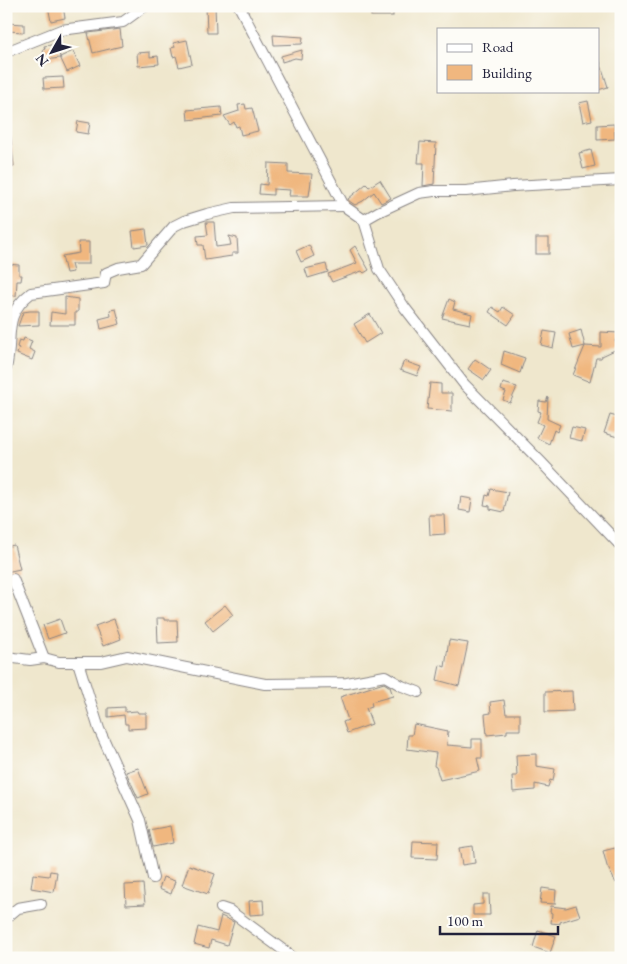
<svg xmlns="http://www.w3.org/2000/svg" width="627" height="964" viewBox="0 0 627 964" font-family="'EB Garamond',serif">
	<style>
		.building { fill: #f0b77f }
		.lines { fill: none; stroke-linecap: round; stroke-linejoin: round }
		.minor-casing { stroke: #888484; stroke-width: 12 }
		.minor { stroke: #fff; stroke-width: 10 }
	</style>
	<rect width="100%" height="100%" fill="#fdfcf7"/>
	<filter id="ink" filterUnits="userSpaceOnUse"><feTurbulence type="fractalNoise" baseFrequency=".02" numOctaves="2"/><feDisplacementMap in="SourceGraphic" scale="10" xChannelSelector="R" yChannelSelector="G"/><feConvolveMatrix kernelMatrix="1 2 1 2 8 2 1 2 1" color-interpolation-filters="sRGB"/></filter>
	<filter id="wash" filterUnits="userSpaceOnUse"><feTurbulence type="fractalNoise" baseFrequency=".0096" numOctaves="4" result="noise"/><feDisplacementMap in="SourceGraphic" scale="20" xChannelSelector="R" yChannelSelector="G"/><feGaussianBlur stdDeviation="1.12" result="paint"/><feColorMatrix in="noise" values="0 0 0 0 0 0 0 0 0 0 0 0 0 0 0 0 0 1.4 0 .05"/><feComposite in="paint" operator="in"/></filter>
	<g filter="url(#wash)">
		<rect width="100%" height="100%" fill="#efe7cd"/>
		<g id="blocks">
			<g class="building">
				<path d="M48 6H63L65 18 51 21Z"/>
				<path d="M206 6H215L216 33H207Z"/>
				<rect x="371" y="6" width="22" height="10"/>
				<path d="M7 23 24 24V32L7 31Z"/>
				<path d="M120 29 122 46 93 53 88 33Z"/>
				<path d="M273 35 303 37 302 44 274 45Z"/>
				<path d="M187 40 192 64 179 67 176 56 173 57 171 48 175 47 173 43Z"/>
				<path d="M58 44 60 58 45 60 43 50 45 49 44 46Z"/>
				<path d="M302 50 301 59 295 58 282 62 281 56Z"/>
				<path d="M73 51 80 66 67 72 60 57Z"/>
				<path d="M150 52V57L158 56 159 64 138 66 137 53Z"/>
				<path d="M598 62H600L608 87 598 90Z"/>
				<path d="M63 77 64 88 44 89 43 78Z"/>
				<path d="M588 101 592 120 583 122 579 103Z"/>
				<path d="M245 104 246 109 252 108 258 131 241 135 239 126 236 127 234 122 230 125 224 116 239 111 238 105Z"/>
				<path d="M221 107 222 116 188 120 187 110Z"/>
				<path d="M78 121 90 123 88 134 76 132Z"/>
				<path d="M614 124 615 139 597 140V125Z"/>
				<path d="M6 131H10L14 166 6 167Z"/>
				<path d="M420 142 436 143 434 184 423 186 424 163H418Z"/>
				<path d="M591 150 595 166 583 169 579 153Z"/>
				<path d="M268 163 288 164V173L312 174 309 196H289L290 190 273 189V195L259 194 260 184 267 185Z"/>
				<path d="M380 180 391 198 381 203 374 192 363 201 355 205 349 201 348 199 366 184 369 187Z"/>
				<path d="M206 222H214L216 247 231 245 229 236 237 238 238 253H232V256L205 260 203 245H198L197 236 208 235Z"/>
				<path d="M146 229 148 245 134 247 132 231Z"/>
				<rect x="536" y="238" width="13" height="16"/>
				<path d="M78 242H89V264H71L73 272 66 273 62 256 79 253Z"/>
				<path d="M309 245 314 256 301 262 296 251Z"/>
				<path d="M355 246 369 270 364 273 362 271 351 275 332 282 328 274 357 263 350 250Z"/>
				<path d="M6 264 19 265V275H22L21 281H17L16 296 6 295Z"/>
				<path d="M326 264 328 272 308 278 305 269Z"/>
				<path d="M65 297 78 299V312H75V325H50L51 312 65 314Z"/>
				<path d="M449 299 455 302 453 309 472 314 470 324 442 318Z"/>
				<path d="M492 307 500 312 503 307 515 315 508 325 489 312Z"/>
				<path d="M116 309 120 324 101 329 99 319 111 316 110 310Z"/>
				<path d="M30 311H39V325L18 326 23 312Z"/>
				<path d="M370 314 381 333 365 343 354 324Z"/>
				<path d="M581 330 585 346 573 349 569 334Z"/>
				<path d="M544 331 556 333 553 348 541 345Z"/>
				<path d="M601 332 619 333V340H615L619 348 602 356 601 358H596L590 382 573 375 585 346 601 347Z"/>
				<path d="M24 338 32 341 29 349 35 352 32 360 17 354 19 348 17 347 19 340 23 341Z"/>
				<path d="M504 351 525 358 520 373 501 365Z"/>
				<path d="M475 359 491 370 484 380 468 369Z"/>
				<path d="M404 361 421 367 417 376 400 370Z"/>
				<path d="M430 383 441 384V393H452V411L427 409Z"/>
				<path d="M503 383 517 387 510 403 503 400 506 392 501 390Z"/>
				<path d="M548 397 547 419 560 425 557 432 554 430 549 444 537 438 543 425 537 422 541 412 538 411 539 401 546 402Z"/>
				<path d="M610 415 621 418V438L604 433Z"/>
				<path d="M572 427 585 430 582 441 569 438Z"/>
				<path d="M491 489 508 492 504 512 490 509V506L484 505 486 495 489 496Z"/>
				<path d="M461 497 472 499 470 512 459 510Z"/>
				<path d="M429 515H444L445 534 430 535Z"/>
				<path d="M14 545 20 569 6 572V547Z"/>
				<path d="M225 605 233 615 213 631 205 621Z"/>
				<path d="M157 618H164V620H177L178 642 158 643Z"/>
				<path d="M60 619 65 633 48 639 43 625Z"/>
				<path d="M114 619 121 639 103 646 95 626Z"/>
				<path d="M449 640 468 643 459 686 437 680 440 665 445 667Z"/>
				<path d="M384 683 390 687 393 696 371 702 372 706 366 708 372 724 347 733 343 722 348 720 340 697Z"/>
				<path d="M572 691 573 711 545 712V692Z"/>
				<path d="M504 700 506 714H520V730H507V733L487 735 485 714 491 713 490 702Z"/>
				<path d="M125 707V712L137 711 138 713H146V728L128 729V724H125L124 715 108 717V708Z"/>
				<path d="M414 724 448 731 447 745 472 747V739H482V758H477L480 771 440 780 436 767 434 766 436 753 407 749 408 735H412Z"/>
				<path d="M536 754V766L555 769 553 781 550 780 548 787 535 784V790L513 792 512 776H517L516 755Z"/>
				<path d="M138 768 148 794 138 798 126 772Z"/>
				<path d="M170 826 173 843 153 847 149 830Z"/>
				<path d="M413 841 438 842 437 859 412 858Z"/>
				<path d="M473 846 475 863 462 865 459 848Z"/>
				<path d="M615 848 621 865V880L616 883 607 866 603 851Z"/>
				<path d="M189 865 215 874 208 894 182 885Z"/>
				<path d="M50 871 57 872 54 892 31 888 33 874 49 876Z"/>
				<path d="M163 877 175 881 171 894 159 889Z"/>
				<path d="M143 884 145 904 126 905 125 885Z"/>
				<path d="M542 888 556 890 555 904 540 903Z"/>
				<path d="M483 894H489L490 915H473V905L483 904Z"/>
				<path d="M263 900 264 914 250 915 249 901Z"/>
				<path d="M576 905 580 916 560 922V924L551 923 552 913 550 912 551 906 566 908Z"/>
				<path d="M221 916 234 922 227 945 211 940 209 948 194 944 198 927 217 932Z"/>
				<path d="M538 930 556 936 550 953 533 947Z"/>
			</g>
		</g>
	</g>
	<g filter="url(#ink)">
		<use href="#blocks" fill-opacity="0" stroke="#888484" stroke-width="1"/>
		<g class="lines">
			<g class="minor-casing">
				<g id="minor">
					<path d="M239 6 344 206 364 220 379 269 405 308 464 384 541 462 621 546"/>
					<path d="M6 52 61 30 123 22 145 6"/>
					<path d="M364 220 378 212 419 193 434 191H466L513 186 621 180"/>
					<path d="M6 368C14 338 1 316 31 293L104 283 106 273 118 268 141 264 174 226 184 221 207 214 234 208 344 206"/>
					<path d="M6 582 13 579 44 658"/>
					<path d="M6 657 30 660 44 658 59 662H101L127 656 265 684 347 683 385 676 402 686 418 692"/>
					<path d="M78 662 99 729 140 820 153 878"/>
					<path d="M221 908 230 911 290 955 291 958"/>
					<path d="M6 918 18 908 41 904"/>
				</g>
			</g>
			<use href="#minor" class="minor"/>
		</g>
	</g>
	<rect width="627" height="964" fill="none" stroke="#fdfcf7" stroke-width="25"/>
	<rect x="437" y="28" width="162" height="65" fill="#fdfcf7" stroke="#a5a5ac"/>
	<rect x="447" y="44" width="25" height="8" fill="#ffffff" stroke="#a5a5ac"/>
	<text x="482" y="52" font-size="15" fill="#22223b">Road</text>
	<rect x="447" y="65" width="25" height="15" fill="#f0b77f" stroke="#a5a5ac"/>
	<text x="482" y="78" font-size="15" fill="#22223b">Building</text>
	<g transform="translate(52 52) rotate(231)" stroke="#fdfcf7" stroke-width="4" paint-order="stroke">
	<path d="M0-4L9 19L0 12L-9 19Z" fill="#22223b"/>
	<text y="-8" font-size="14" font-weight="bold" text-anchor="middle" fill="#22223b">N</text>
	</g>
	<path d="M440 926v8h118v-8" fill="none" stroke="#22223b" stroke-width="2.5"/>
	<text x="447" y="926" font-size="15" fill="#22223b" stroke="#fdfcf7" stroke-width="4" paint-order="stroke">100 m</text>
</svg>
